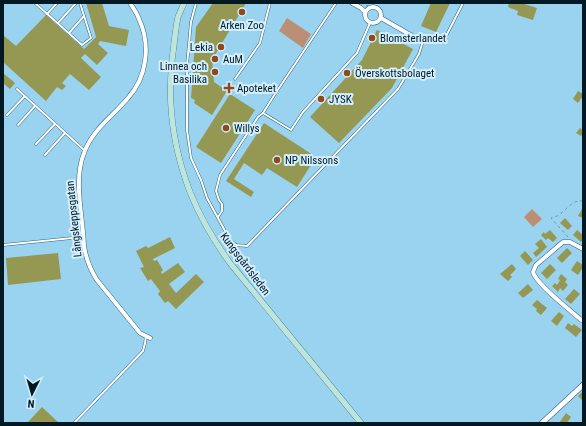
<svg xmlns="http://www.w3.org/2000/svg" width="586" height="426" viewBox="0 0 586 426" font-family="'Roboto Condensed',sans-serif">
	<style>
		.green { fill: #bc8e74 }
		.building { fill: #949853 }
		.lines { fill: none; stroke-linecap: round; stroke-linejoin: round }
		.service-casing { stroke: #2d647e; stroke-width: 3 }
		.minor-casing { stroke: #2d647e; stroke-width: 5 }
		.tertiary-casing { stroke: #2d647e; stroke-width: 6 }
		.secondary-casing { stroke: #2d647e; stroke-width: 6 }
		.path { stroke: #6b99b0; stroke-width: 1; stroke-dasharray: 3 3; stroke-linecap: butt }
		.service { stroke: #fff; stroke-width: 2 }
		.minor { stroke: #fff; stroke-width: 4 }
		.tertiary { stroke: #fff; stroke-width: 5 }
		.secondary { stroke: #bee5db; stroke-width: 5.5 }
		.poi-dot { fill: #8e4a1c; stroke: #d3effe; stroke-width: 1.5 }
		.labels { text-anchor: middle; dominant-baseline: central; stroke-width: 4; stroke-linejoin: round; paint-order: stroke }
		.poi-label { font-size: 11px; fill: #021822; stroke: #d3effe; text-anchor: start }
		.street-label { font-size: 11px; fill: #021822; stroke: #d3effe }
	</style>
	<rect width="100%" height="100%" fill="#9ad3f0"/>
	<g class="green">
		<path d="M287 18 311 34 303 48 279 31Z"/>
		<path d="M532 209 542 219 533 227 524 217Z"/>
	</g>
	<g class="building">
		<path d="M86 3H102L109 26 129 30 126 46 100 41 98 44 108 53 97 65 85 54 81 58 101 77 89 90 70 74 62 83 66 86 62 90 57 87 46 101 3 62V35L16 46 46 15 84 49 96 37Z"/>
		<path d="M213 3H246L212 60 214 82 227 91 212 115 194 103 195 100 191 98 196 27Z"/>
		<path d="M431 3H450L436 32 421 26Z"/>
		<path d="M509 3H521L537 8 533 20 517 15 518 11 508 7Z"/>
		<path d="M377 30 413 49 392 88 339 143 310 117 362 60Z"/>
		<path d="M3 73 15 83 10 89 3 83Z"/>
		<path d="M578 91 583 94V96L578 103 573 99Z"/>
		<path d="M230 94 255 110 221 163 196 147Z"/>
		<path d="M264 123 316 157 297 187 267 168 262 175 244 163 234 179 254 192 251 197 226 181Z"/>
		<path d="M580 128 583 130V133L581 136 576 133Z"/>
		<path d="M582 209 583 210V218L578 216Z"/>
		<path d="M565 218 572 226 568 230 560 223Z"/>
		<path d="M550 230 557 238 553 242 548 238 546 240 541 235 544 232 545 234Z"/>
		<path d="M577 230 583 235V240L581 242 573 235Z"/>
		<path d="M170 237 175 248 153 259 154 261 157 260 163 270 161 272 162 274 178 263 185 272 169 284 176 293 196 274 204 282 176 309 168 301 165 303 158 294 160 291 151 279 148 281 140 268 144 267 136 251 146 246 148 248Z"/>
		<path d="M541 239 547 247 536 257 533 253 539 248 535 244Z"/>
		<path d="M567 248 572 253 562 263 557 258Z"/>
		<path d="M525 251 533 260 528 265 520 256Z"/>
		<path d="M58 253 61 279 8 285 6 258Z"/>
		<path d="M577 261 583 265V267L578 275 571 270Z"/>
		<path d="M512 264 516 269 510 275 512 277 508 281 500 274Z"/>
		<path d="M550 264 556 270 547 279 541 273Z"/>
		<path d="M561 274 567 279 565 282 568 285 563 291 560 288 558 292 552 286 555 283 557 285 560 280 558 279Z"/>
		<path d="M528 284 533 290 523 298 518 293Z"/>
		<path d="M574 289 580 294 571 304 565 299Z"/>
		<path d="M537 300 547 308 541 315 536 311 537 309 532 305Z"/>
		<path d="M559 312 564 316 557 326 551 321Z"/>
		<path d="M568 323 572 326 574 324 582 330 576 337 565 328Z"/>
		<path d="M583 391V401L578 396Z"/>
		<path d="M42 407 59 423H29L28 422Z"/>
		<path d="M566 413 571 417 567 423H559Z"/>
	</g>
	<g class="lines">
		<g class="service-casing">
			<g id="service">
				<path d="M35 3 82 45 91 38 80 3"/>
				<path d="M196 3 191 22 187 65V130L191 158 201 180 207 198 230 240 236 245 247 246 398 89 419 54 422 44V42"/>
				<path d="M336 3 275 94 263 113 291 130 303 112 357 53 370 23"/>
				<path d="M47 14 57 3"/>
				<path d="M58 23 76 3"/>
				<path d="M69 33 84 16"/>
				<path d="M425 41 443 42 463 3"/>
				<path d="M235 79 260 43 270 3"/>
				<path d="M17 89 84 150"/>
				<path d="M7 115 24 97"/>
				<path d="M18 125 35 106"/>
				<path d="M36 144 55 124"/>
				<path d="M45 155 65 133"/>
				<path d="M218 217 222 211V204L219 200 216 191 220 175 258 117 263 113"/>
				<path d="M3 245 82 237"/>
				<path d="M74 423 143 351 145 343 146 336"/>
			</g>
		</g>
		<g class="minor-casing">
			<g id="minor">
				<path d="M130 3C133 8 137 13 139 19 151 45 147 77 128 98 113 116 92 130 84 153 73 181 83 216 84 246 86 259 90 269 97 280L140 333 150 338"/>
				<path d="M352 3 361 8 365 12"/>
				<circle cx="373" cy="15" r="8"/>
				<path d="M381 18 421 41H425"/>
				<path d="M583 249 570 242H563L536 265 533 272C536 284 569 309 580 319L583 321"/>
			</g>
		</g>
		<g class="tertiary-casing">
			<path id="tertiary" d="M542 423 583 385"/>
		</g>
		<g class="secondary-casing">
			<path id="secondary" d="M184 3C182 8 180 12 178 17 176 26 175 36 174 44 166 94 172 145 190 192 200 217 214 241 230 263L361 423"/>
		</g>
		<g class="path">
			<path d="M366 6 375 3"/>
			<path d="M568 237 551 218C565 216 569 199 583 201"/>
		</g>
		<use href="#service" class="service"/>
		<use href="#minor" class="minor"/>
		<use href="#tertiary" class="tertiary"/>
		<use href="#secondary" class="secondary"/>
	</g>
	<g class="poi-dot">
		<circle cx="242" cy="12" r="4"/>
		<circle cx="372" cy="38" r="4"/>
		<circle cx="221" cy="47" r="4"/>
		<circle cx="215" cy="59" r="4"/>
		<circle cx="215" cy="72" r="4"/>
		<circle cx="347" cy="73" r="4"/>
		<path d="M227 82h4v4h4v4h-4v4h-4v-4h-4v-4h4z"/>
		<circle cx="321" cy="99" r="4"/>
		<circle cx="226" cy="128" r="4"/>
		<circle cx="277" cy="160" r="4"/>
	</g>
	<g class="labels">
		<g class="poi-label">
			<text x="242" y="25" text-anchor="middle">Arken Zoo</text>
			<text x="380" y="38">Blomsterlandet</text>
			<text x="213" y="47" text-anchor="end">Lekia</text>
			<text x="223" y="59">AuM</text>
			<text x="207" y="66" text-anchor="end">Linnea och<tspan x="207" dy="13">Basilika</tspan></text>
			<text x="355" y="73">Överskottsbolaget</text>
			<text x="237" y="88">Apoteket</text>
			<text x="329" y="99">JYSK</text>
			<text x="234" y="128">Willys</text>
			<text x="285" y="160">NP Nilssons</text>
		</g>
		<g class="street-label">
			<text transform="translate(74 219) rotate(-96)">Långskeppsgatan</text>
			<text transform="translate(245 264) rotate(53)">Kungsgårdsleden</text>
		</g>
	</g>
	<rect width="586" height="426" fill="none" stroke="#021822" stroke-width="8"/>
	<g transform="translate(32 394) rotate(185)" stroke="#d3effe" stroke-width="3" paint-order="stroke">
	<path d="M0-3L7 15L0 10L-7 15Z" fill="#021822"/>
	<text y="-6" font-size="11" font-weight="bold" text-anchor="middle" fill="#021822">N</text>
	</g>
</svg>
